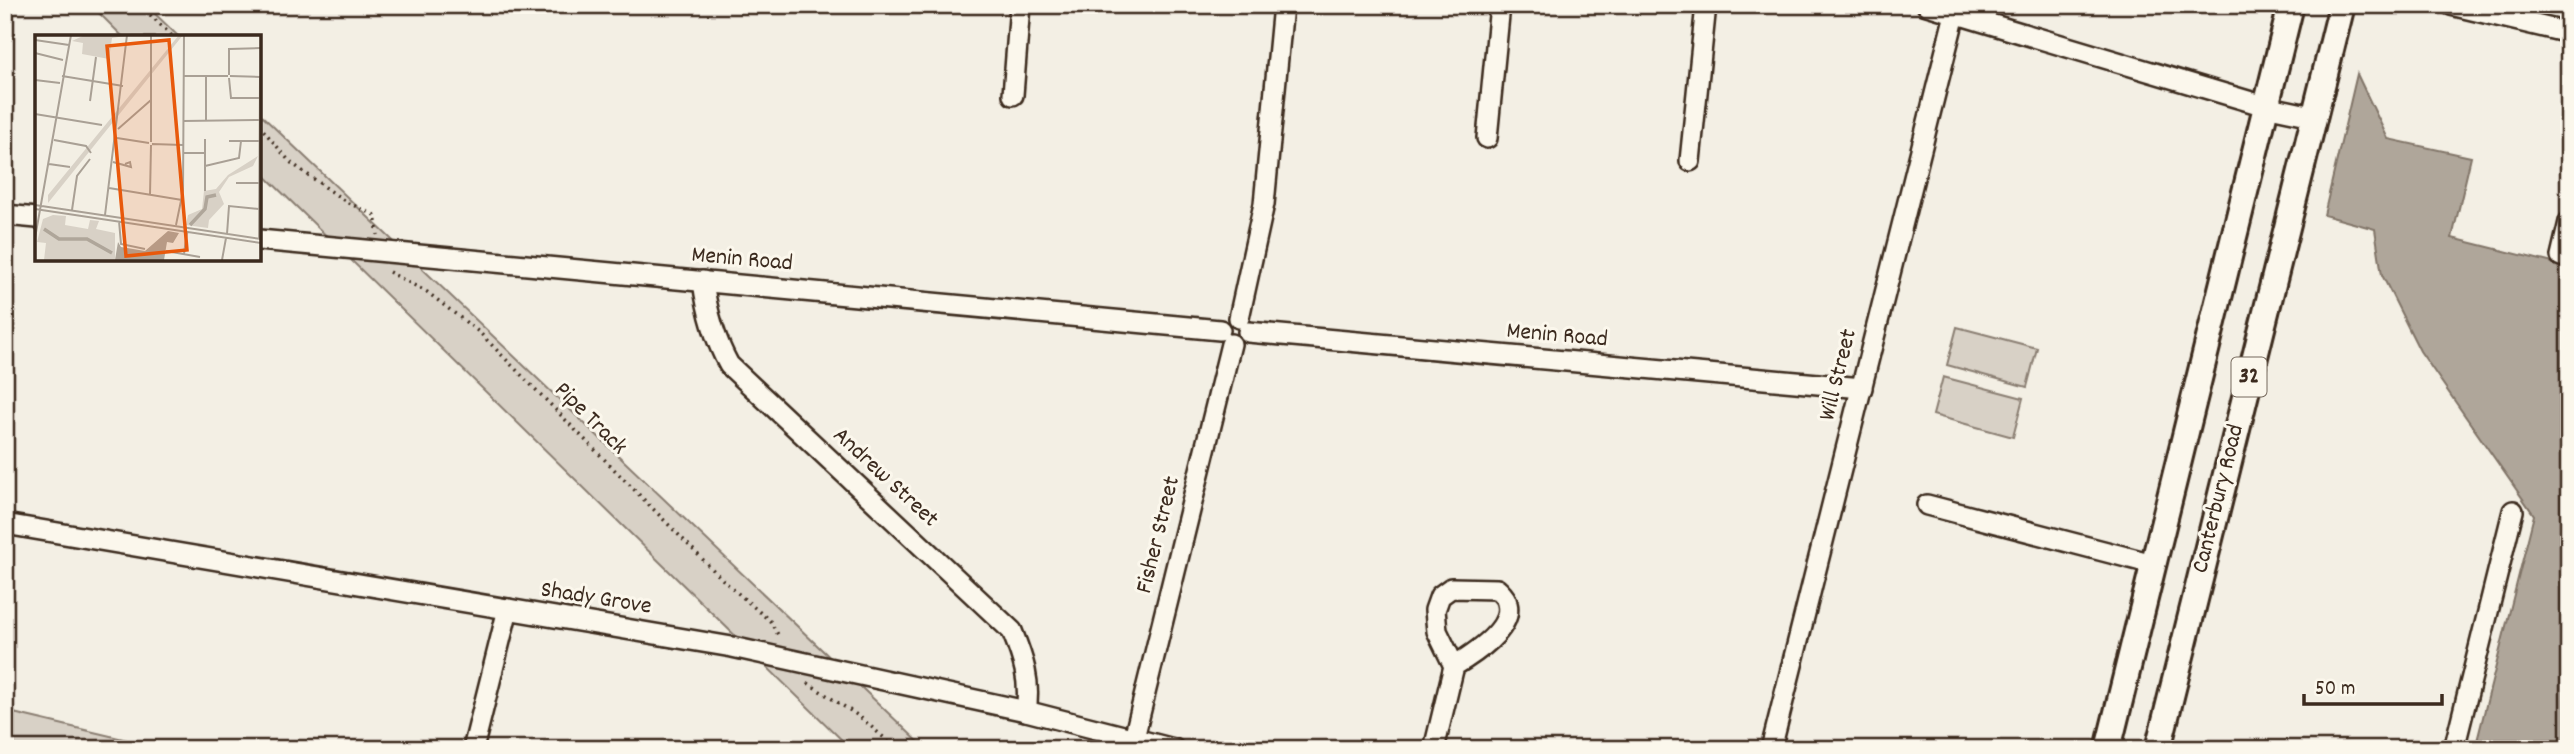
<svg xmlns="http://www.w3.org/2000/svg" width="2574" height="754" viewBox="0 0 2574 754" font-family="Dekko,sans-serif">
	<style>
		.green { fill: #d8d1c6; stroke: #8a7e72; stroke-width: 2 }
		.water { fill: #afa69a; stroke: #817468; stroke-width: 2 }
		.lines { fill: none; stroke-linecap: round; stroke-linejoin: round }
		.minor-casing { stroke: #3b2a1e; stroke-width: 24 }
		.major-casing { stroke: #3b2a1e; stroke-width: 30 }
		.path { stroke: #3b2a1e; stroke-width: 3.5; stroke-dasharray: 2 5; stroke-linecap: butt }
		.minor { stroke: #fbf7ec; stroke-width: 19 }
		.major { stroke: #fbf7ec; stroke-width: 24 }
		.labels { text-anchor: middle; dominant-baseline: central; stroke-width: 6; stroke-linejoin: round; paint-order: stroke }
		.shield { fill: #fbf7ec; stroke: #75685c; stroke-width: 2 }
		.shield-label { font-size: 23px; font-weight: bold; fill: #3b2a1e }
		.street-label { font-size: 24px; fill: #3b2a1e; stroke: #fbf7ec }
		.inset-river { fill: none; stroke: #afa69a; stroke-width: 3.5 }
		.inset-road { fill: none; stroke: #a9a095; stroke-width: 2 }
		.view { fill: #e8590c; fill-opacity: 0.15; stroke: #e8590c; stroke-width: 3.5 }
		.inset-edge { fill: none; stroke: #3b2a1e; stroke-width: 3.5 }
	</style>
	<rect width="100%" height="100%" fill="#f3efe4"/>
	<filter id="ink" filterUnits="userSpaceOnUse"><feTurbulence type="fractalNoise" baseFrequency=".0143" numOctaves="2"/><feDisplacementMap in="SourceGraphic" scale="14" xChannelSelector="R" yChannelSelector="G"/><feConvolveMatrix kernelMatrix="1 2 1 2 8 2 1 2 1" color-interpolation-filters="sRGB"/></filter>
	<g filter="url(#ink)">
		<g class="green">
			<path d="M91 5H146L179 37H123Z"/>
			<path d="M259 113 926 749H851L259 170Z"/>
			<path d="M1957 327 2037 348 2027 387 1947 365Z"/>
			<path d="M1943 377 2023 398 2013 437 1933 415Z"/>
			<path d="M5 711 157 747V749H5Z"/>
		</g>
		<path class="water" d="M2357 74 2388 139 2471 157 2452 238 2569 267V749H2475L2534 515 2420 351 2382 275 2375 229 2324 215Z"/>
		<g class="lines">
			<g class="minor-casing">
				<g id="minor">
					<path d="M1927 5 2265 106 2313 116"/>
					<path d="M2451 5 2569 33"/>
					<path d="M1013 95 1020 5"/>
					<path d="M1487 138 1500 5"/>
					<path d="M1690 161 1706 5"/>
					<path d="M5 215 37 218"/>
					<path d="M259 240 1220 330"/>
					<path d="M2561 256 2569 222"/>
					<path d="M703 281C707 312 714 338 729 365L1012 631C1023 658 1031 681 1026 711"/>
					<path d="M1239 318 1264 204 1283 5"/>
					<path d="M1248 332 1862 388"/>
					<path d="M1927 505 2153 564"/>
					<path d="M5 524 732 647 1026 711 1174 749"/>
					<path d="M1134 738 1231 344"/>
					<path d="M473 749 508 609"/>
					<path d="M1434 749 1454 666 1437 631 1435 610 1440 596 1451 588 1497 589C1501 593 1506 597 1507 603 1514 629 1472 655 1454 666"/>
					<path d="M1771 749 1955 14"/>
					<path d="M2454 749 2513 511"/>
				</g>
			</g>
			<g class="major-casing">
				<g id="major">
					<path d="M2108 749 2291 5"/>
					<path d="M2158 749 2342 5"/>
				</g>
			</g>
			<g class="path">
				<path d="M140 5 173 37"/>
				<path d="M259 125 290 162 346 202 375 215 378 235"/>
				<path d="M389 272 427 292 480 333 725 582 770 621 780 638"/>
				<path d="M808 683 860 717 897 749"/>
			</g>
			<use href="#minor" class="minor"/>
			<use href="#major" class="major"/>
		</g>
	</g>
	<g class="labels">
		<rect class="shield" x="2231.5" y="357.5" width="35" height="39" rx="5"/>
		<g class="shield-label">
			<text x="2249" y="377">32</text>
		</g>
		<g class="street-label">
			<text transform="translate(742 260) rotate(5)">Menin Road</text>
			<text transform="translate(1557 336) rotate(5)">Menin Road</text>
			<text transform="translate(1839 375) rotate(-76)">Will Street</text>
			<text transform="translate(590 419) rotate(45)">Pipe Track</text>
			<text transform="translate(885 478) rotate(43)">Andrew Street</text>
			<text transform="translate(2219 499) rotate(-76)">Canterbury Road</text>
			<text transform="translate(1159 535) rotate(-76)">Fisher Street</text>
			<text transform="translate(596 599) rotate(9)">Shady Grove</text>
		</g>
	</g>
	<g transform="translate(35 35)">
		<rect width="226" height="226" fill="#f3efe4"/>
		<path d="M50 0H83L90 1 77 3 74 24 47 19 48 8 37 6ZM144 0H148L13 168V160ZM223 121 218 131 194 142 184 157 189 169 174 185 173 193 151 190 153 180 167 174 169 156 181 154 193 140ZM18 180 31 181 30 190 53 194 55 185 64 186 61 194 80 198V225H9L11 208 2 207 8 184Z" fill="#d8d1c6"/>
		<path d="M133 196 144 198 138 208 132 207 129 225H80L83 207 86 212 110 216Z" fill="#afa69a"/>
		<path class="inset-river" d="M155 190 170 174 172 162 181 160M9 194 24 204H52L77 218"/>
		<path class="inset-road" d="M0 5 34 10M0 18 28 25M194 40V14L226 13M27 41 88 51M149 41H193M195 41 226 42M194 43 196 63H225M0 45 25 48M55 66 61 22M0 79 67 90M148 86 225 85M171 86V42M83 94 116 65M82 103 114 108M19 105 51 111 56 118M194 106H225M116 107V0M117 109 148 110M148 118H170M78 127 96 132 95 127 90 129M14 129 35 132M170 131 204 123 206 106M201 148H224M74 153 147 165M170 156V104M115 160 116 110M0 170 226 204M0 174 226 208M37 175 42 141 55 124M70 180 92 0M84 186 86 209 110 214M141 190 148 156 149 0M192 199 194 171 224 174M0 203 36 0M224 204 225 42M131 216 165 222M149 219 152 197M187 225 191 203"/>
		<path class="view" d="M134 5 152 215 91 221 72 11Z"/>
		<rect width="226" height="226" class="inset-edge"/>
	</g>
	<rect width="2574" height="754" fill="none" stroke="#fbf7ec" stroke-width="28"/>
	<rect x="14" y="14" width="2546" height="726" fill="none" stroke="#3b2a1e" stroke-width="2.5" filter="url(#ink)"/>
	<path d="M2304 694v10h138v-10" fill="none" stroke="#3b2a1e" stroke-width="3.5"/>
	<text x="2315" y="694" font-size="21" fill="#3b2a1e" stroke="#fbf7ec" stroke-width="5" paint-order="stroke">50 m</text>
</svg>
